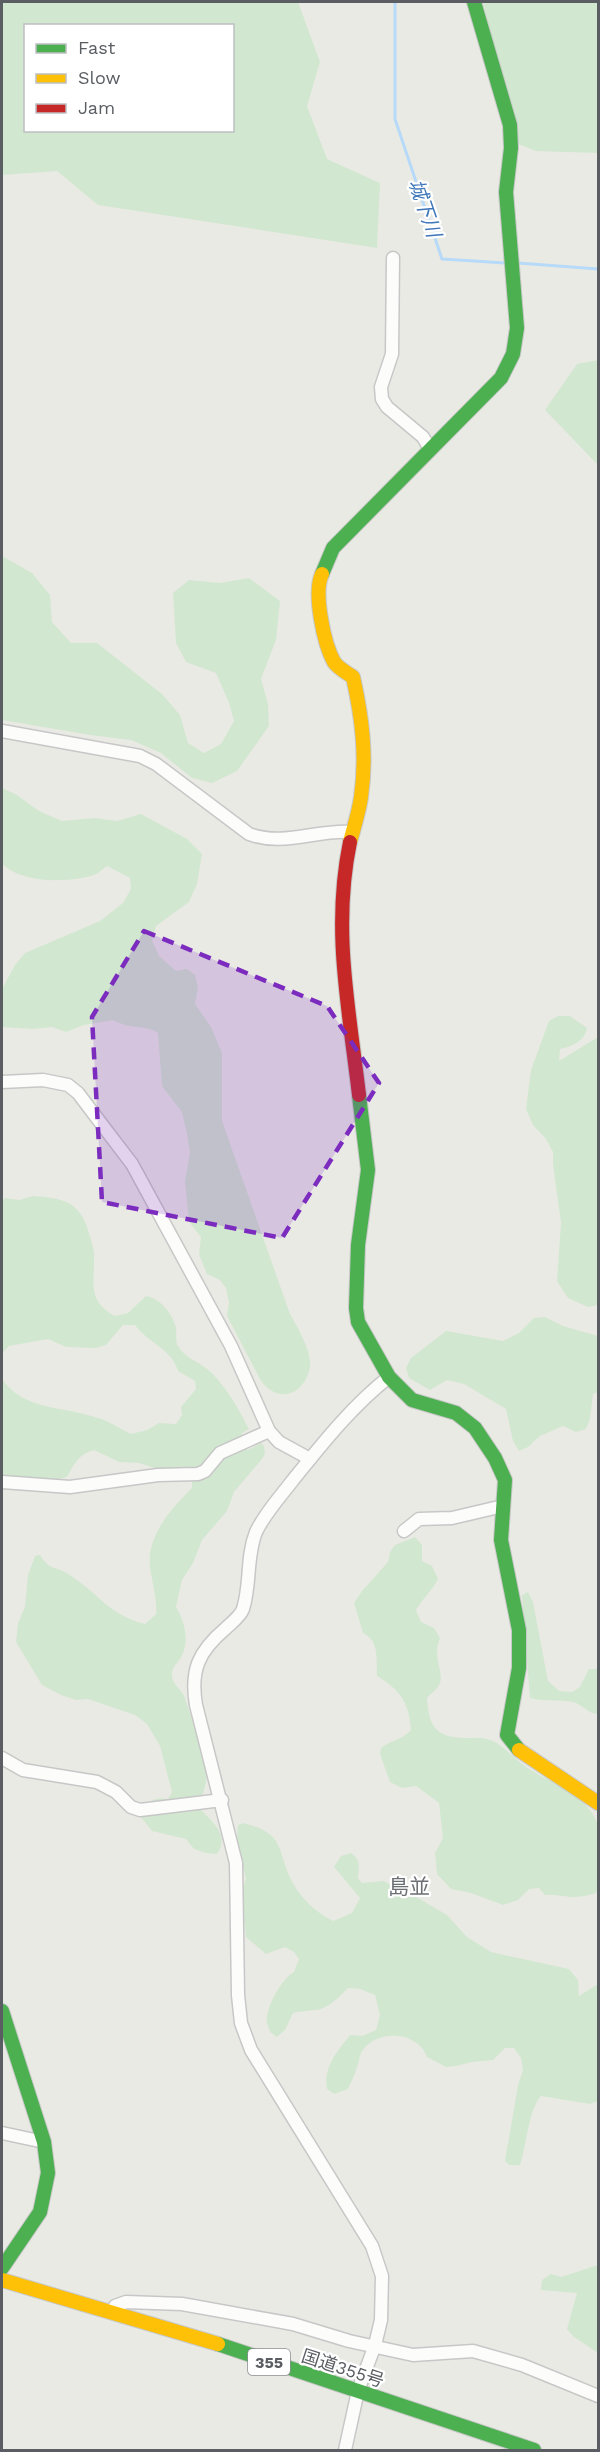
<svg xmlns="http://www.w3.org/2000/svg" width="600" height="2452" viewBox="0 0 600 2452" font-family="'Work Sans','Noto Sans JP',sans-serif">
	<style>
		.green { fill: #d2e7d0; fill-rule: evenodd }
		.lines { fill: none; stroke-linecap: round; stroke-linejoin: round }
		.stream { stroke: #b6daf7; stroke-width: 3 }
		.street-casing { stroke: #c7c7c7; stroke-width: 15 }
		.fast-casing { stroke: #c7c8c7; stroke-width: 16 }
		.slow-casing { stroke: #c7c8c7; stroke-width: 16 }
		.jam-casing { stroke: #c7c8c7; stroke-width: 16 }
		.street { stroke: #fcfcfb; stroke-width: 12 }
		.fast { stroke: #4caf50; stroke-width: 14 }
		.slow { stroke: #ffc107; stroke-width: 14 }
		.jam { stroke: #c62828; stroke-width: 14 }
		.marked { fill: #7b2cbf; fill-opacity: 0.2; stroke: #7b2cbf; stroke-width: 4.5; stroke-dasharray: 12 8; stroke-linejoin: round }
		.labels { text-anchor: middle; dominant-baseline: central; stroke-width: 4.5; stroke-linejoin: round; paint-order: stroke }
		.shield { fill: #fff; stroke: #8c8e92; stroke-width: 1.5 }
		.shield-label { font-size: 16px; font-weight: bold; fill: #5a5e63 }
		.street-label { font-size: 18px; fill: #5a5e63; stroke: #fff }
		.water-label { font-size: 20px; font-style: italic; fill: #4078ba; stroke: #fff }
		.quarter-label { font-size: 21px; fill: #6b7075; stroke: #fff }
	</style>
	<rect width="100%" height="100%" fill="#eaeae5"/>
	<g class="green">
		<path d="M2 2H298L320 62 307 106 327 159 380 183 377 248 98 205 57 171 2 175ZM26 26H232V130H26Z"/>
		<path d="M483 2H598V153L536 151 518 144Z"/>
		<path d="M598 360V465L545 410 577 364Z"/>
		<path d="M2 556 32 573 50 595 52 622 71 643H97L162 694 180 715 188 743 204 753 221 744 234 721 229 703 216 673 186 662 176 643 173 593 189 580 220 583 249 578 280 601 276 640 261 679 268 704 269 726 237 771 212 783 192 778 161 753 131 740 90 735 2 720Z"/>
		<path d="M2 788 17 795 39 811 62 821 95 818 117 821 141 814 187 839 202 854 197 884 189 902 156 926 152 941 159 956 176 971 187 969 195 975 198 987 195 1004 211 1027 222 1053V1121L290 1314C297 1326 312 1352 310 1366 306 1394 279 1405 261 1381L227 1316 229 1303 226 1288 220 1280 207 1274 199 1254 201 1237 189 1222 185 1181 190 1153 187 1134 182 1112 162 1086 158 1033C148 1025 128 1029 113 1020L84 1025 66 1032 52 1027 33 1029 2 1027V989L15 965 25 953 100 921 123 903 131 889 130 878 107 866C104 868 100 872 96 874 73 884 17 883 2 863Z"/>
		<path d="M558 1016H570L587 1028C585 1041 571 1047 560 1049L559 1061 598 1037V1305L588 1307 568 1298 557 1281 561 1223 553 1164V1152L546 1139 533 1125 526 1109 531 1070 549 1021Z"/>
		<path d="M33 1196C63 1198 80 1201 89 1233 91 1240 94 1248 94 1255 95 1282 86 1300 115 1316L128 1313 146 1296C160 1298 173 1314 176 1328 177 1334 175 1341 178 1346 184 1357 197 1361 207 1369 224 1383 239 1409 249 1429L242 1433C241 1441 240 1446 248 1450L261 1443 264 1446 265 1454 262 1459 234 1492 227 1511 202 1540 193 1563 182 1580 176 1607C184 1620 190 1640 182 1655 179 1663 172 1665 172 1675 172 1685 182 1689 185 1698 189 1711 208 1764 207 1773 207 1785 201 1796 200 1809 213 1822 230 1835 217 1854L206 1853 194 1849 186 1839 152 1831 140 1816C146 1802 152 1797 168 1799L172 1792 160 1746 147 1724 135 1715 88 1699 76 1700 61 1695 42 1685 16 1642 18 1623 25 1607 28 1575 35 1556 40 1555C51 1572 55 1565 70 1575 98 1593 109 1615 145 1624L156 1614C158 1594 148 1574 150 1554 154 1527 174 1506 192 1488V1480L139 1463 119 1462 94 1450C79 1454 74 1464 67 1477L48 1482 2 1484V1379C24 1411 64 1406 98 1418 109 1421 120 1429 131 1434L147 1430 159 1423 176 1424 182 1415 181 1407 196 1389 195 1381 178 1371C172 1349 148 1343 135 1325H123L106 1345 96 1348 66 1347 48 1339 9 1346 2 1353V1201L5 1198 19 1200Z"/>
		<path d="M545 1317 563 1326 598 1336V1392L593 1394 590 1419 586 1429 576 1432 563 1426 540 1436 528 1447 519 1451 513 1441 506 1409 464 1384 447 1380 430 1390 409 1378 406 1368 411 1358 446 1331 503 1341 519 1333 534 1318Z"/>
		<path d="M415 1537 422 1545V1561L432 1566 438 1579C432 1591 423 1598 416 1610L421 1622 434 1628 440 1638C431 1659 447 1674 438 1687 435 1691 430 1694 427 1698 429 1730 438 1738 469 1738 475 1738 482 1737 487 1739 502 1743 509 1754 521 1763 545 1782 588 1793 598 1825 600 1837 598 1870 598 1885L596 1893C571 1901 567 1894 545 1895L539 1888 529 1889 518 1900 503 1905 471 1893 451 1889 437 1874 435 1853 443 1838 439 1803 416 1786 402 1788 390 1782 380 1754 381 1748C391 1740 402 1740 411 1730 409 1702 400 1690 377 1676 376 1660 380 1641 363 1633L354 1603 362 1591 388 1562 390 1552 395 1545Z"/>
		<path d="M528 1592 533 1602 548 1681 559 1691 572 1692 580 1687 589 1669H598V1714C588 1714 582 1704 573 1702 559 1699 545 1702 530 1698L522 1595Z"/>
		<path d="M243 1823C288 1834 275 1850 293 1883 302 1900 316 1912 333 1921L352 1913 360 1898 334 1867 341 1856 351 1853C361 1860 359 1866 358 1878L362 1883 383 1881 418 1898 447 1915 467 1937 491 1952 569 1969 578 1980 579 1996 598 1984V2101L590 2104 541 2096C528 2111 527 2145 520 2165H509L505 2161 518 2085 523 2070 521 2058 514 2048H505L493 2060 472 2062 456 2066 446 2067 427 2057C418 2031 375 2028 361 2053 359 2057 359 2063 357 2067 355 2075 351 2082 348 2089L334 2094 327 2089C323 2067 337 2052 350 2035L362 2036 376 2030 380 2015 375 1995 360 1989 348 1988C340 1996 328 2009 316 2010 308 2011 302 2011 293 2013L285 2030 277 2037 271 2033C269 2029 266 2023 267 2018 268 2003 282 1979 294 1972L299 1959 294 1952 285 1947 266 1954 246 1937 241 1893 246 1879 237 1839 238 1825Z"/>
		<path d="M598 2265V2353L574 2337 567 2329 577 2293 541 2290 542 2280 551 2274 561 2277Z"/>
	</g>
	<g class="lines">
		<g class="stream">
			<path d="M395 2V119L442 259 505 263"/>
			<path d="M518 263 598 269"/>
		</g>
		<g class="street-casing">
			<g id="street">
				<path d="M393 258 392 354 381 387 382 399 387 407 423 437 430 449"/>
				<path d="M2 731 140 756 156 764 249 834C284 847 317 829 352 832"/>
				<path d="M2 1082 43 1080 68 1085 78 1093 106 1130 132 1164 231 1346 269 1431 279 1442 310 1459"/>
				<path d="M2 1482 70 1487 158 1475 198 1474 205 1471 220 1453 269 1431"/>
				<path d="M404 1531 419 1519 452 1518 503 1506"/>
				<path d="M2 1758 23 1770 97 1782 116 1792 131 1807 140 1810 222 1800"/>
				<path d="M2 2133 44 2142"/>
				<path d="M112 2311 115 2306 126 2302 182 2304 293 2324 349 2341 413 2355 473 2351 522 2365 598 2396"/>
				<path d="M345 2450 358 2391 375 2345 381 2320 382 2276 372 2246 251 2050 241 2023 238 1995 236 1863 196 1705C190 1670 199 1651 225 1629 231 1623 240 1617 243 1609 251 1584 246 1557 256 1532 265 1513 280 1497 293 1480 322 1444 352 1406 389 1377"/>
			</g>
		</g>
		<g class="fast-casing">
			<g id="fast">
				<path d="M322 574 333 548 501 378 513 354 517 328 506 192 511 148 510 125 474 2"/>
				<path d="M359 1095 368 1170 358 1245 356 1308 358 1322 389 1377 412 1400 456 1413 475 1428 495 1458 505 1480 501 1540 519 1630V1668L507 1735 519 1750"/>
				<path d="M2 2011 44 2142 48 2173 40 2212 2 2268"/>
				<path d="M218 2344 534 2450"/>
			</g>
		</g>
		<g class="slow-casing">
			<g id="slow">
				<path d="M322 574C313 593 324 644 334 662 338 668 347 673 353 677 362 717 367 756 361 797 359 812 354 827 350 842"/>
				<path d="M519 1750 598 1803"/>
				<path d="M2 2280 218 2344"/>
			</g>
		</g>
		<g class="jam-casing">
			<path id="jam" d="M350 842C332 929 349 1008 359 1095"/>
		</g>
		<use href="#street" class="street"/>
		<use href="#fast" class="fast"/>
		<use href="#slow" class="slow"/>
		<use href="#jam" class="jam"/>
	</g>
	<path class="marked" d="M144 931 327 1006 379 1083 282 1238 102 1202 92 1017Z"/>
	<g class="labels">
		<rect class="shield" x="248" y="2349" width="42" height="26" rx="4.5"/>
		<g class="shield-label">
			<text x="269" y="2362">355</text>
		</g>
		<g class="street-label">
			<text transform="translate(343 2368) rotate(18)">国道355号</text>
		</g>
		<g class="water-label">
			<text transform="translate(425 208) rotate(71)">城下川</text>
		</g>
		<g class="quarter-label">
			<text x="409" y="1886">島並</text>
		</g>
	</g>
	<rect width="600" height="2452" fill="none" stroke="#5a5e63" stroke-width="6"/>
	<rect x="24" y="24" width="210" height="108" fill="#ffffff" stroke="#bdbfc1" stroke-width="1.5"/>
	<rect x="36" y="44" width="30" height="9" fill="#4caf50" stroke="#bdbfc1" stroke-width="1.5"/>
	<text x="78" y="54" font-size="18" fill="#5a5e63">Fast</text>
	<rect x="36" y="74" width="30" height="9" fill="#ffc107" stroke="#bdbfc1" stroke-width="1.5"/>
	<text x="78" y="84" font-size="18" fill="#5a5e63">Slow</text>
	<rect x="36" y="104" width="30" height="9" fill="#c62828" stroke="#bdbfc1" stroke-width="1.5"/>
	<text x="78" y="114" font-size="18" fill="#5a5e63">Jam</text>
</svg>
